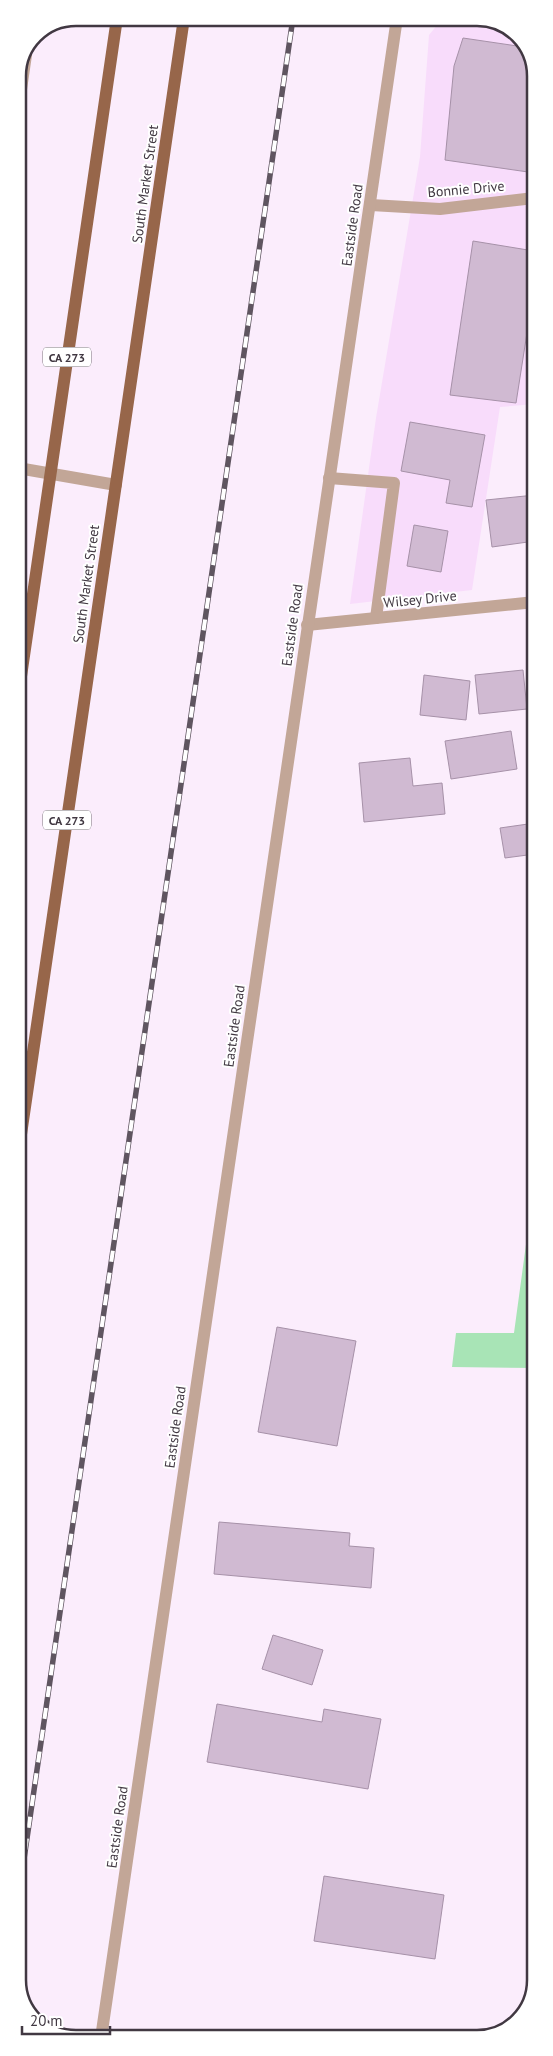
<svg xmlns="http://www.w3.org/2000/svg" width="553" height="2056" viewBox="0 0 553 2056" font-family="'PT Sans',sans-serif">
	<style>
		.built { fill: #f8dcfb }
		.green { fill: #a8e4b6 }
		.building { fill: #d0bad2; stroke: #a691a8 }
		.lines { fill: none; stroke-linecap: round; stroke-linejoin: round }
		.service { stroke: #c2a697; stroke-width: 12 }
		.minor { stroke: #c2a697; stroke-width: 12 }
		.tertiary { stroke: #c2a697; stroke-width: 12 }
		.primary { stroke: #97664a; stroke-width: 12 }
		.rail-casing { stroke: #5f5560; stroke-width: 5.5 }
		.rail { stroke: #fff; stroke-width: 4; stroke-dasharray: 11; stroke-linecap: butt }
		.labels { text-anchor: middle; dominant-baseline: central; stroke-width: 4; stroke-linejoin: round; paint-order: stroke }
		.shield { fill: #fff; stroke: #7a747b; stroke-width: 1 }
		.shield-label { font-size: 12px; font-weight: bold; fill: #413842 }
		.street-label { font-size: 14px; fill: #413842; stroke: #fff }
		.rim { fill: none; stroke: #413842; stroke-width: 2.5 }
	</style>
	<rect width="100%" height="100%" fill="#fbedfc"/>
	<path class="built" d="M443 18H484L516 32 534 65 535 404 500 407 472 590 350 604 376 418 420 157 429 35Z"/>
	<path class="green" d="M535 1178V1368L452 1367 456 1333H514Z"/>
	<g class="building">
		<path d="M463 38 524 47 534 65V132L528 172 445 160 454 66Z"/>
		<path d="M473 241 534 251V288L516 403 450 395Z"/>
		<path d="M410 422 485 435 472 507 446 503 450 480 401 471Z"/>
		<path d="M535 495V541L492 547 486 500Z"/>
		<path d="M414 525 448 531 441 572 407 566Z"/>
		<path d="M523 670 527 709 479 714 475 675Z"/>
		<path d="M424 675 470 681 466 720 420 715Z"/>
		<path d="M511 731 517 769 451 779 445 741Z"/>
		<path d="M410 758 413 786 442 783 445 814 364 822 359 763Z"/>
		<path d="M535 823V854L505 858 500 828Z"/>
		<path d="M277 1327 356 1341 337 1446 258 1432Z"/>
		<path d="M219 1522 350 1533 349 1546 374 1548 371 1588 214 1574Z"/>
		<path d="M273 1635 323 1650 312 1685 262 1669Z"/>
		<path d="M217 1704 322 1722 324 1709 381 1719 368 1789 207 1762Z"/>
		<path d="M324 1876 444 1895 435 1959 314 1941Z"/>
	</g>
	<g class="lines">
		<path class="service" d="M329 478 394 483 376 618"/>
		<g class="minor">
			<path d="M371 205 440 209 534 198"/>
			<path d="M18 468 116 485"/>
			<path d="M307 625 535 602"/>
		</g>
		<g class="tertiary">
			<path d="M18 110 26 55"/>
			<path d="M101 2038 397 18"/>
		</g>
		<g class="primary">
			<path d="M18 697 117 18"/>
			<path d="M18 1155 184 18"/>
		</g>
		<g class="rail-casing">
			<path id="rail" d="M19 1893 293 18"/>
		</g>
		<use href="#rail" class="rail"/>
	</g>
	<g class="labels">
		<g class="shield">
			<rect x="43" y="347.5" width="48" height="19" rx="4"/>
			<rect x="43" y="810.5" width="48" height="19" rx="4"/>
		</g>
		<g class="shield-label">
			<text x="67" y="357">CA 273</text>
			<text x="67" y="820">CA 273</text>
		</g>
		<g class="street-label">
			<text transform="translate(145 184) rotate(-82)">South Market Street</text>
			<text transform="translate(466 189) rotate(-5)">Bonnie Drive</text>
			<text transform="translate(352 225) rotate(-82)">Eastside Road</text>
			<text transform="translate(86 584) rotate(-82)">South Market Street</text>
			<text transform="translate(420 599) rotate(-6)">Wilsey Drive</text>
			<text transform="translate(292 625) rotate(-82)">Eastside Road</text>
			<text transform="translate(234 1026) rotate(-82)">Eastside Road</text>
			<text transform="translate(175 1427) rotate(-82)">Eastside Road</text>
			<text transform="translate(117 1827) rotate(-82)">Eastside Road</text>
		</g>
	</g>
	<path d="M0 0H553V2056H0ZM76 26H477A50 50 0 0 1 527 76V1980A50 50 0 0 1 477 2030H76A50 50 0 0 1 26 1980V76A50 50 0 0 1 76 26Z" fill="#fff" fill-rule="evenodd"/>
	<path class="rim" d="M76 26H477A50 50 0 0 1 527 76V1980A50 50 0 0 1 477 2030H76A50 50 0 0 1 26 1980V76A50 50 0 0 1 76 26Z"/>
	<path d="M22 2026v8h88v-8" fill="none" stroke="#413842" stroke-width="2.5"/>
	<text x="30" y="2026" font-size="15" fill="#413842" stroke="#ffffff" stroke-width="4" paint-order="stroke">20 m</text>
</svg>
